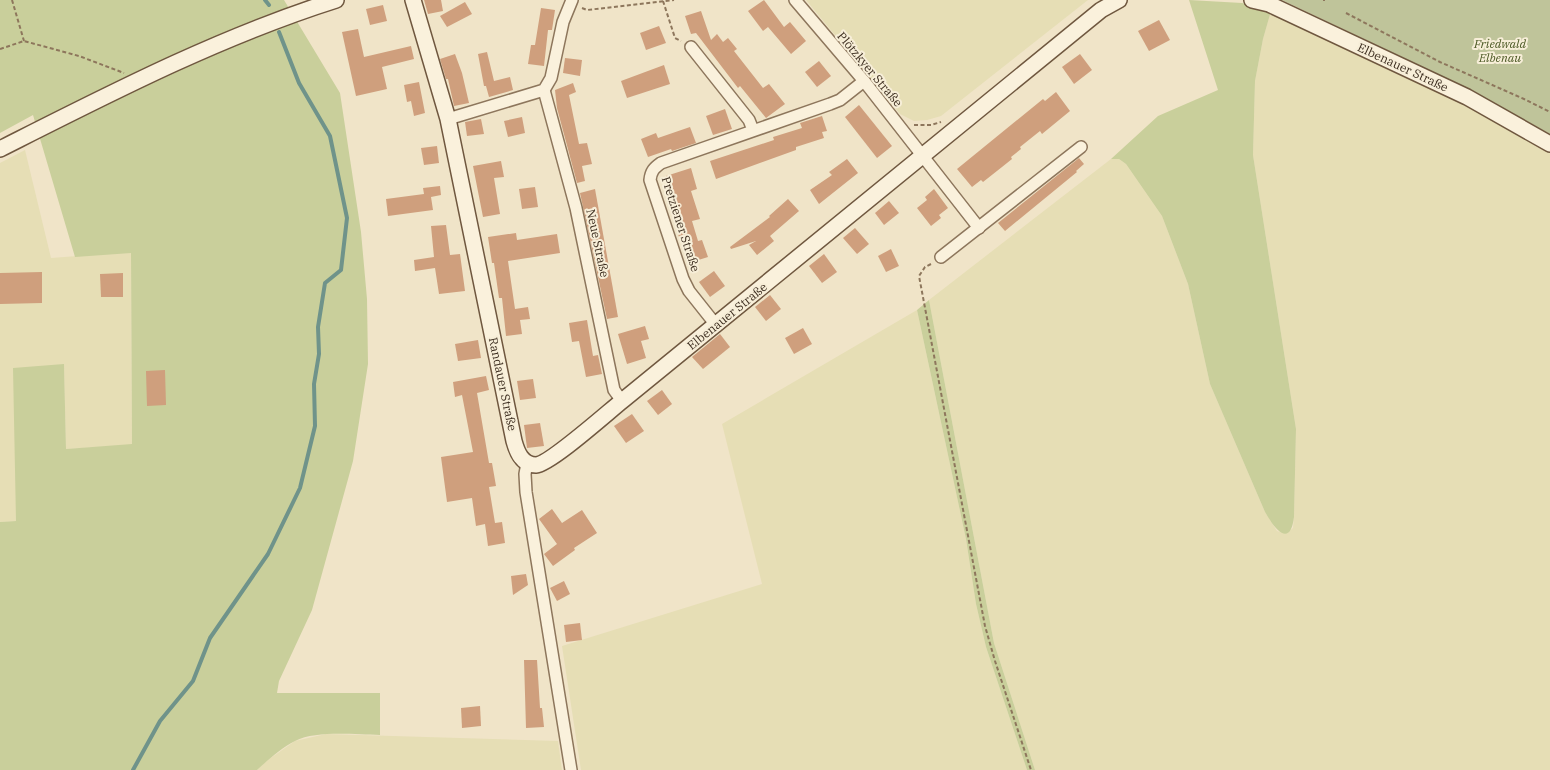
<svg xmlns="http://www.w3.org/2000/svg" width="1550" height="770" viewBox="0 0 1550 770" font-family="'IBM Plex Serif',serif">
	<style>
		.farmland { fill: #e6deb5 }
		.green { fill: #c9cf9b }
		.cemetery { fill: #bfc49a }
		.lines { fill: none; stroke-linecap: round; stroke-linejoin: round }
		.stream { stroke: #6f938a; stroke-width: 4 }
		.building { fill: #cf9f7d }
		.street-casing { stroke: #8d765c; stroke-width: 14 }
		.secondary-casing { stroke: #6f573f; stroke-width: 18 }
		.path { stroke: #8d765c; stroke-width: 2; stroke-dasharray: 4 2.5; stroke-linecap: butt }
		.street { stroke: #faf1dc; stroke-width: 11 }
		.secondary { stroke: #faf1dc; stroke-width: 15 }
		.labels { text-anchor: middle; dominant-baseline: central; stroke-width: 4; stroke-linejoin: round; paint-order: stroke }
		.park-label { font-size: 12px; font-style: italic; fill: #4d5a26; stroke: #f7eed8 }
		.street-label { font-size: 12px; fill: #3d2e20; stroke: #f7eed8 }
	</style>
	<rect width="100%" height="100%" fill="#f0e4c8"/>
	<g class="farmland">
		<path d="M806 0H1088L941 116 927 120 914 121 900 114Z"/>
		<path d="M1271 11 1464 102 1550 151V770H1035L994 643 929 300 1111 159H1119L1126 164 1162 216 1188 284 1210 384 1265 512 1277 531 1283 533 1288 532 1293 528 1294 517 1296 429 1253 155 1255 81 1263 39Z"/>
		<path d="M25 150 51 258 131 252 132 445 66 449 64 364 16 521 0 522V163Z"/>
		<path d="M917 310 966 539 976 604 986 647 1027 770H581L562 646 762 584 722 424Z"/>
		<path d="M326 734 558 741 562 770H257L265 762 295 741Z"/>
	</g>
	<g class="green">
		<path d="M0 0H284L340 93 361 232 367 299 368 364 353 461 312 610 279 681 277 693H380V735C356 735 317 730 295 741 281 748 268 760 257 770H0V522L16 521 13 368 64 364 66 449 132 444 131 253 75 257 33 115 0 133Z"/>
		<path d="M1189 0 1242 3 1271 11 1263 39 1255 81 1253 155 1296 429 1294 517C1290 549 1274 528 1265 512L1210 384 1188 284 1162 216 1126 164 1119 159H1111L1158 116 1218 90Z"/>
		<path d="M929 300 994 643 1035 770H1027L986 647 976 604 966 539 917 310Z"/>
	</g>
	<path class="cemetery" d="M1282 0H1550V134L1471 90Z"/>
	<g class="lines">
		<g class="stream">
			<path d="M265 0 269 5"/>
			<path d="M133 770 160 721 193 681 210 638 268 554 300 488 315 426 314 384 319 354 318 327 325 283 341 270 347 218 330 136 299 83 279 32"/>
		</g>
	</g>
	<g class="building">
		<path d="M424 0H441L443 11 428 14Z"/>
		<path d="M764 0 784 27 790 22 806 41 791 54 768 27 763 31 748 11Z"/>
		<path d="M465 2 472 14 447 27 440 16Z"/>
		<path d="M383 5 387 21 370 25 366 9Z"/>
		<path d="M541 8 555 10 552 30H548L544 66 528 64 531 45H535Z"/>
		<path d="M701 11 711 40 717 34 723 42 728 38 737 49 734 51 763 88 769 84 785 104 766 118 740 86 738 88 696 33 691 34 685 16Z"/>
		<path d="M1159 20 1170 40 1149 51 1138 31Z"/>
		<path d="M659 26 666 43 646 50 640 33Z"/>
		<path d="M358 29 364 57 411 46 414 59 382 67 387 89 356 96 342 32Z"/>
		<path d="M487 52 494 81 510 77 513 90 489 97 486 86H484L478 54Z"/>
		<path d="M455 54 462 73 469 103 454 106 448 79H446L440 59Z"/>
		<path d="M1080 54 1092 70 1074 84 1062 67Z"/>
		<path d="M565 58 582 60 580 76 563 73Z"/>
		<path d="M819 61 831 76 817 87 805 72Z"/>
		<path d="M664 65 670 84 627 98 621 81Z"/>
		<path d="M419 82 425 113 414 116 411 101 407 102 404 85Z"/>
		<path d="M573 83 576 92 569 95 579 144 587 143 592 164 582 166 585 181 577 183 557 108 555 90Z"/>
		<path d="M1056 92 1070 111 1042 134 1040 131 1020 147 1021 149 1011 157 1012 159 1002 167 983 182 981 180 972 187 957 169 1043 99 1045 101Z"/>
		<path d="M859 105 892 146 877 158 845 117Z"/>
		<path d="M725 109 732 129 713 135 706 116Z"/>
		<path d="M822 116 827 131 822 132 824 138 796 147V150L716 179 710 161 774 140 773 137 802 128 800 123Z"/>
		<path d="M522 117 525 133 508 137 504 121Z"/>
		<path d="M481 119 484 134 467 136 465 122Z"/>
		<path d="M690 127 696 143 672 151 671 149 648 157 641 139 656 133 658 138Z"/>
		<path d="M437 146 439 163 424 165 421 148Z"/>
		<path d="M1079 158 1084 164 1076 171 1077 172 1005 231 998 223Z"/>
		<path d="M847 159 858 173 819 204 810 190 832 175 829 172Z"/>
		<path d="M501 161 504 177 494 178 500 214 483 217 473 166Z"/>
		<path d="M691 168 697 189 691 191 700 219 692 221 698 241 702 240 708 257 692 262 683 236 679 237 671 211 678 209 666 176Z"/>
		<path d="M440 186 441 195 431 197 433 210 388 216 386 199 424 194 423 188Z"/>
		<path d="M535 187 538 207 522 209 519 189Z"/>
		<path d="M595 189 618 317 607 319 580 193Z"/>
		<path d="M934 189 948 208 939 215 941 218 931 226 917 208 927 200 925 197Z"/>
		<path d="M788 199 799 211 770 236 774 241 757 255 749 245 756 241 731 249 730 247 770 217 769 216Z"/>
		<path d="M889 201 899 213 884 225 875 213Z"/>
		<path d="M446 225 450 255 460 254 465 291 439 294 435 268 415 271 414 260 434 257 431 226Z"/>
		<path d="M855 228 869 244 857 254 843 238Z"/>
		<path d="M516 233 517 240 557 234 560 253 508 261 515 309 528 307 530 319 520 320 522 334 506 336 502 298H499L494 263H492L488 237Z"/>
		<path d="M891 249 899 266 886 272 878 256Z"/>
		<path d="M824 254 837 272 822 283 809 266Z"/>
		<path d="M714 271 725 286 710 297 699 282Z"/>
		<path d="M42 272V303L0 304V273Z"/>
		<path d="M123 273V297H101L100 274Z"/>
		<path d="M770 295 781 309 766 321 755 307Z"/>
		<path d="M587 320 593 356 598 355 602 374 586 377 579 341 572 342 569 323Z"/>
		<path d="M645 326 649 339 641 341 646 358 627 364 618 334Z"/>
		<path d="M803 328 812 344 794 354 785 338Z"/>
		<path d="M720 334 730 347 703 369 692 357Z"/>
		<path d="M478 340 481 358 458 361 455 344Z"/>
		<path d="M165 370 166 405 147 406 146 371Z"/>
		<path d="M486 376 489 390 477 393 489 463H492L496 486 489 487 495 523 502 522 505 543 488 546 485 524 476 526 472 498 447 502 441 457 473 452 462 395 455 397 453 382Z"/>
		<path d="M533 379 536 398 520 400 517 381Z"/>
		<path d="M662 390 672 404 658 415 647 401Z"/>
		<path d="M632 414 644 431 626 443 614 426Z"/>
		<path d="M540 423 544 446 527 448 524 425Z"/>
		<path d="M552 509 562 523 582 510 597 533 574 548 575 550 553 566 544 554 557 544 539 519Z"/>
		<path d="M526 574 528 585 513 595 511 576Z"/>
		<path d="M564 581 570 594 557 601 550 588Z"/>
		<path d="M580 623 582 640 566 642 564 625Z"/>
		<path d="M524 660H537L540 708H542L544 727 526 728Z"/>
		<path d="M480 706 481 726 462 728 461 708Z"/>
	</g>
	<g class="lines">
		<g class="street-casing">
			<g id="street">
				<path d="M795 0 864 81 979 228"/>
				<path d="M691 47 749 120 753 130"/>
				<path d="M544 90 576 208 614 390 622 401"/>
				<path d="M448 119 544 90 551 78 563 22 572 0"/>
				<path d="M941 257 1081 147"/>
				<path d="M716 325 689 291 683 279 650 180C651 171 654 168 661 163L830 104 840 100 864 81"/>
				<path d="M527 463 525 474 526 492 571 770"/>
			</g>
		</g>
		<g class="secondary-casing">
			<g id="secondary">
				<path d="M413 0 448 119 514 441C517 452 522 465 536 465 550 464 607 413 622 401L1101 10 1119 0"/>
				<path d="M1252 0 1269 4 1467 97 1550 144"/>
				<path d="M0 149C109 94 219 37 336 0"/>
			</g>
		</g>
		<g class="path">
			<path d="M12 0 24 41"/>
			<path d="M663 1 675 38 681 41"/>
			<path d="M1324 1V0"/>
			<path d="M582 8 587 10 674 0"/>
			<path d="M1346 13 1440 62 1524 99 1550 112"/>
			<path d="M0 49 24 41 79 56 124 73"/>
			<path d="M914 125H931L941 122"/>
			<path d="M931 264 925 267 919 276 985 626 995 661 1031 770"/>
		</g>
		<use href="#street" class="street"/>
		<use href="#secondary" class="secondary"/>
	</g>
	<g class="labels">
		<g class="park-label">
			<text x="1500" y="43">Friedwald<tspan x="1500" dy="14">Elbenau</tspan></text>
		</g>
		<g class="street-label">
			<text transform="translate(1403 67) rotate(25)">Elbenauer Straße</text>
			<text transform="translate(870 69) rotate(50)">Plötzkyer Straße</text>
			<text transform="translate(681 224) rotate(72)">Pretziener Straße</text>
			<text transform="translate(598 243) rotate(78)">Neue Straße</text>
			<text transform="translate(727 316) rotate(-39)">Elbenauer Straße</text>
			<text transform="translate(503 384) rotate(78)">Randauer Straße</text>
		</g>
	</g>
</svg>
